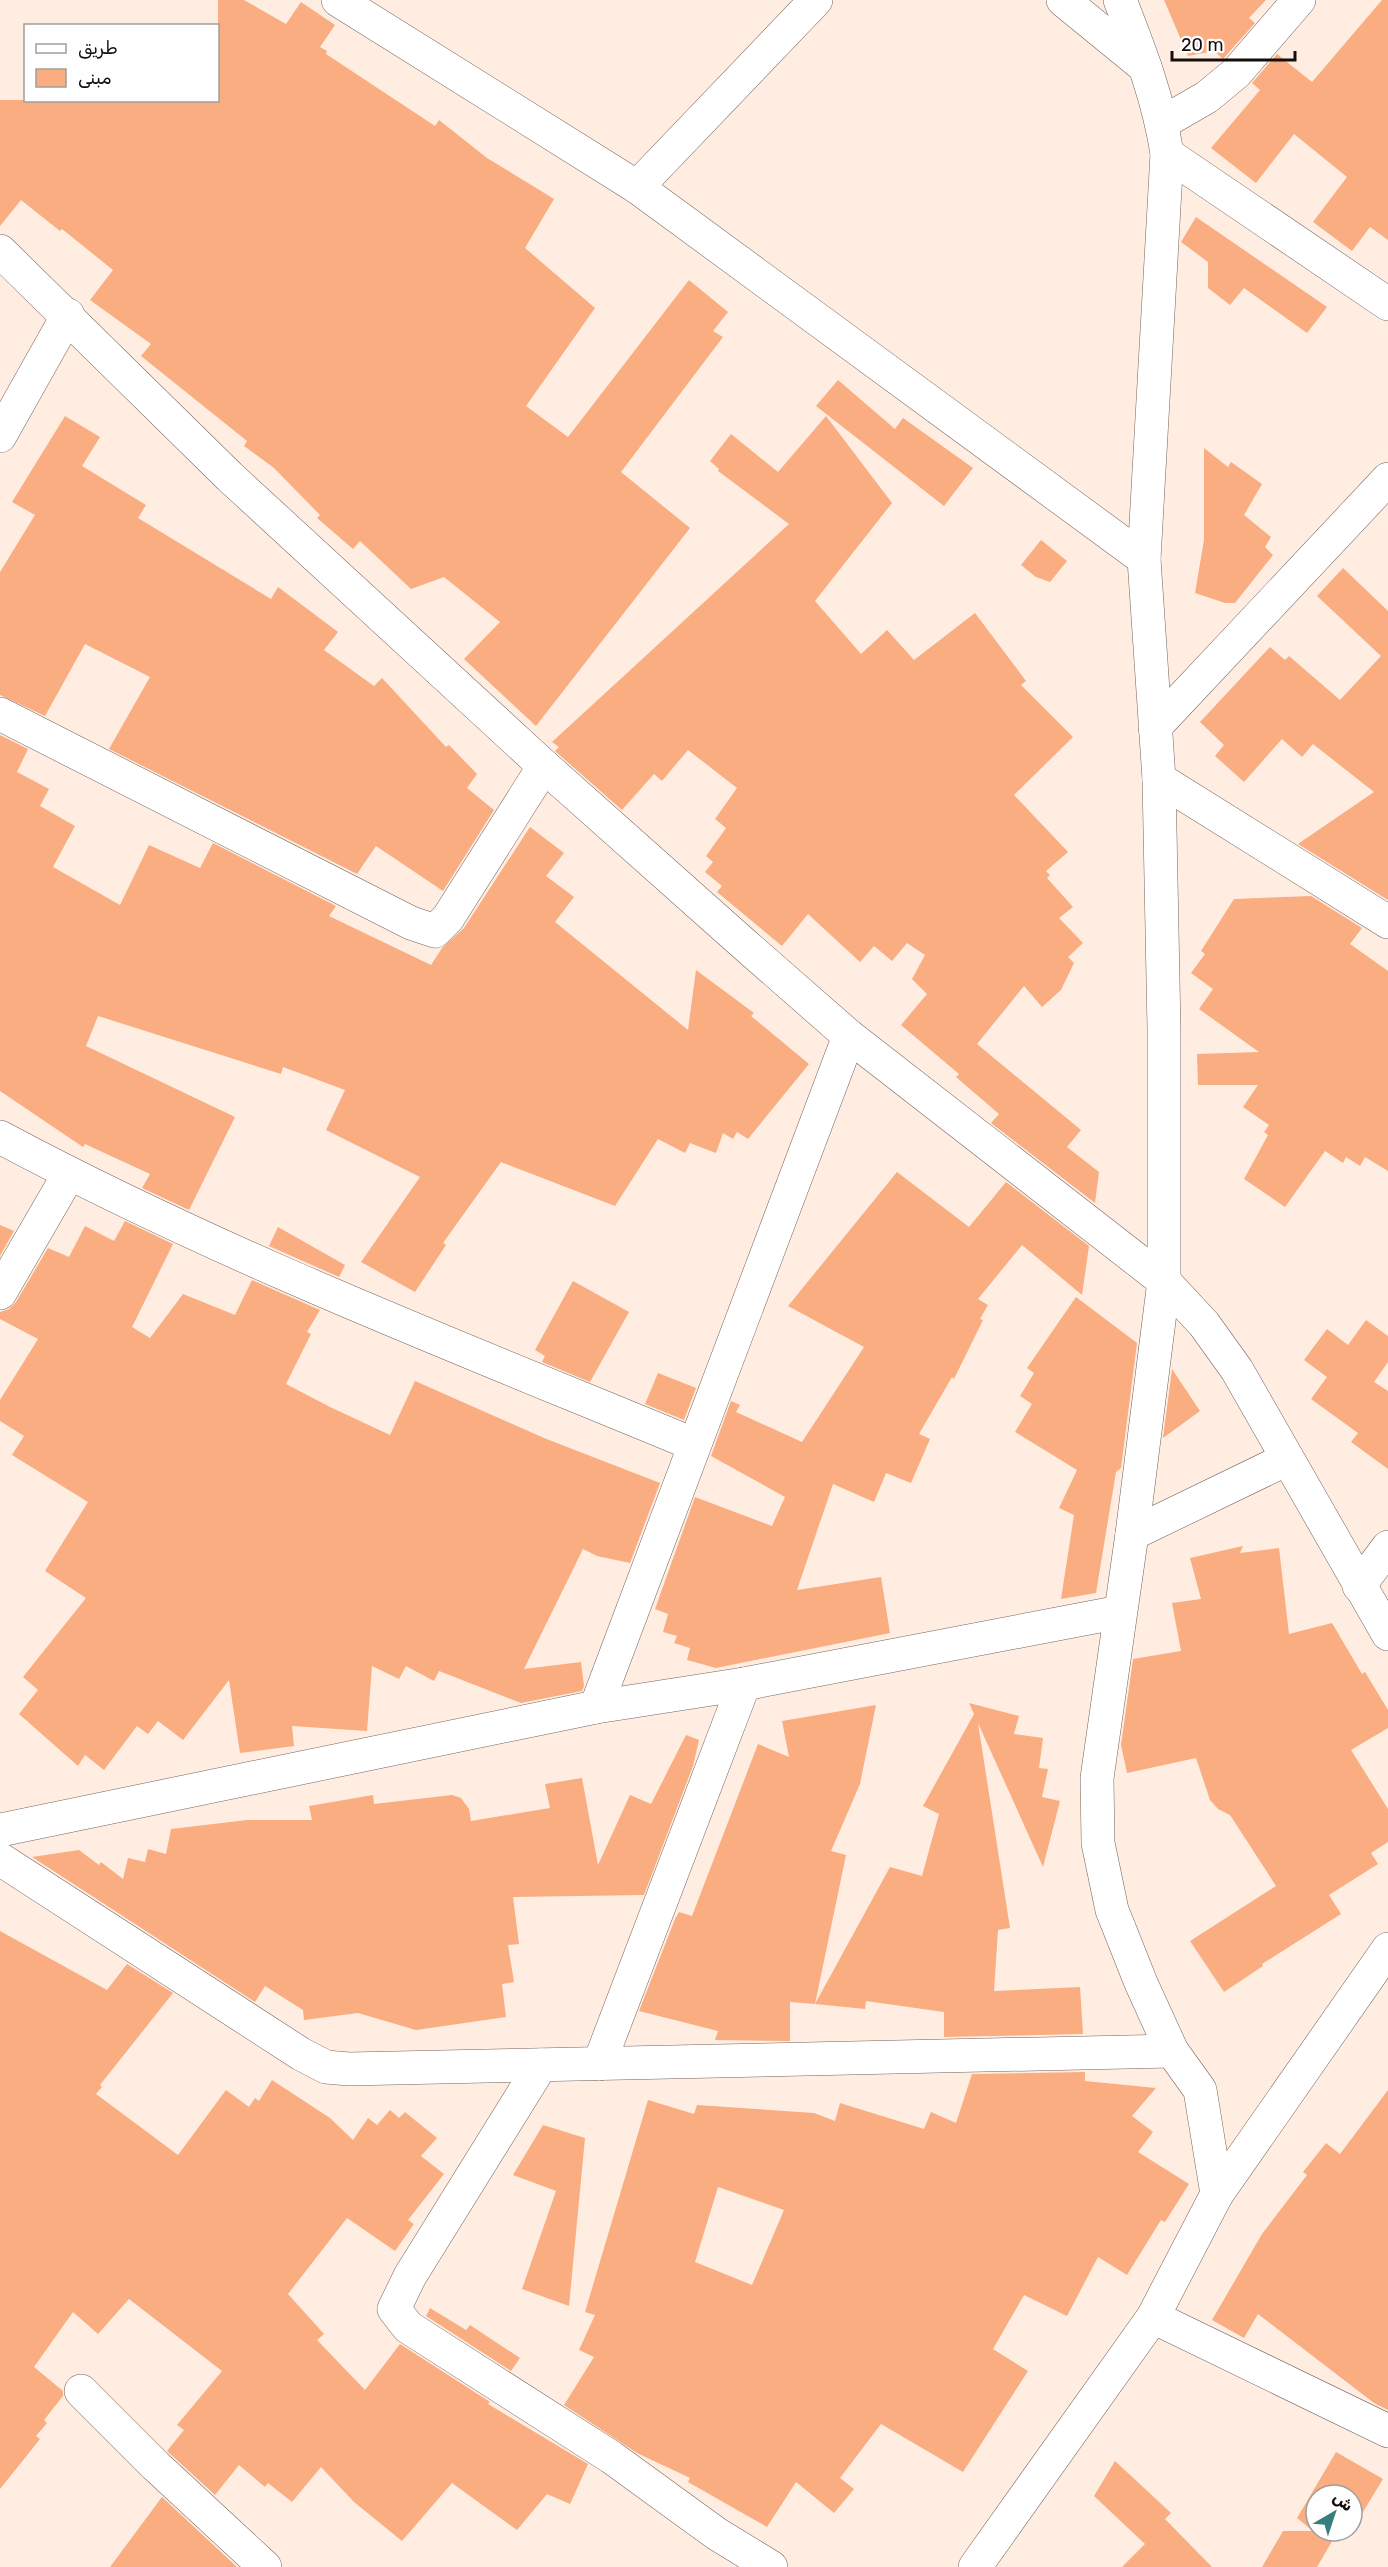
<svg xmlns="http://www.w3.org/2000/svg" width="1388" height="2567" viewBox="0 0 1388 2567" font-family="Rubik,Cairo,sans-serif">
	<style>
		.building { fill: #f9ad80; fill-rule: evenodd }
		.lines { fill: none; stroke-linecap: round; stroke-linejoin: round }
		.minor-casing { stroke: #74645c; stroke-width: 34 }
		.minor { stroke: #fff; stroke-width: 33 }
	</style>
	<rect width="100%" height="100%" fill="#ffede2"/>
	<g class="building">
		<path d="M218 0H244L286 24 301 2 335 25 320 47 327 51 326 54 435 126 439 120 487 158 554 199 525 248 595 308 526 406 568 437 689 280 728 312 713 331 723 337 621 472 690 528 536 726 464 659 500 622 444 577 411 589 360 541 353 549 317 518 320 515 274 468 244 446 247 441 141 356 151 344 90 300 113 270 62 229 60 231 21 200 0 226V100H218Z"/>
		<path d="M1164 0H1266L1249 18 1255 23 1223 59 1214 51 1188 56Z"/>
		<path d="M1382 0H1388V240L1370 227 1352 251 1313 222 1347 177 1294 134 1256 183 1211 148 1260 90 1252 83 1277 54 1312 82Z"/>
		<path d="M1196 217 1327 307 1307 333 1244 288 1230 305 1208 288V262L1181 242Z"/>
		<path d="M838 380 895 429 903 418 973 468 944 506 816 406Z"/>
		<path d="M65 416 100 437 82 466 146 505 138 518 271 599 278 587 338 632 324 650 374 686 382 678 446 747 449 745 477 774 467 788 494 810 443 891 376 846 357 874 109 749 150 677 85 644 45 716 0 695V572L35 515 12 502Z"/>
		<path d="M826 416 892 503 815 601 861 654 887 630 914 660 975 613 1026 681 1021 685 1073 737 1014 795 1068 852 1046 871 1050 875 1047 878 1073 907 1059 918 1083 943 1068 957 1074 963 1061 990 1042 1007 1024 986 977 1044 1081 1130 1067 1147 1099 1172 1095 1203 991 1123 999 1114 956 1077 959 1074 901 1025 927 994 912 979 925 955 907 943 892 961 874 946 860 962 808 914 782 946 717 892 722 886 705 872 713 862 706 856 726 828 715 819 737 788 688 750 662 781 654 774 622 810 555 751 559 747 552 742 789 524 718 471 719 469 710 461 731 434 778 472Z"/>
		<path d="M1204 448 1228 467 1231 462 1262 484 1244 515 1271 537 1265 547 1273 555 1235 603H1225L1195 593 1204 540Z"/>
		<path d="M1041 540 1067 561 1050 582 1036 577 1021 565Z"/>
		<path d="M1343 568 1388 611V900L1298 844 1374 792 1313 744 1302 757 1282 739 1244 782 1215 756 1224 745 1200 722 1270 647 1285 660 1289 656 1340 700 1381 656 1317 596Z"/>
		<path d="M0 735 28 749 17 772 49 789 40 806 75 826 53 867 120 905 149 845 200 868 213 843 336 906 329 916 431 965 442 948 464 928 530 827 564 853 546 876 574 897 555 922 688 1030 696 970 754 1013 751 1016 809 1064 748 1139 737 1132 733 1139 723 1133 716 1153 690 1143 685 1153 658 1139 615 1206 501 1162 443 1243 446 1245 415 1292 361 1262 420 1177 326 1130 345 1090 283 1067 281 1074 98 1016 86 1046 235 1117 189 1210 142 1188 150 1174 85 1144 83 1147 0 1091Z"/>
		<path d="M1311 896 1362 928 1350 944 1388 971V1171L1365 1157 1360 1166 1346 1157 1343 1163 1325 1151 1285 1207 1244 1179 1268 1135 1264 1132 1269 1125 1243 1107 1258 1085H1198L1197 1054 1259 1052 1199 1009 1213 989 1191 973 1205 954 1201 951 1234 899Z"/>
		<path d="M897 1172 969 1227 1006 1182 1089 1246 1082 1295 1022 1245 978 1299 988 1305 980 1319 983 1320 954 1379 952 1377 919 1434 930 1439 911 1483 886 1473 874 1502 833 1484 797 1590 881 1577 890 1633 716 1668 687 1660 690 1648 674 1643 677 1636 663 1632 668 1614 655 1609 695 1497 772 1526 785 1497 711 1456 731 1401 740 1405 736 1412 802 1442 864 1347 788 1306Z"/>
		<path d="M125 1221 173 1244 132 1327 150 1338 183 1294 235 1315 252 1280 320 1310 307 1332 311 1334 286 1384 330 1407 390 1435 415 1381 544 1438 660 1483 630 1563 597 1556 583 1549 524 1669 581 1662 584 1686 582 1691 521 1703 439 1671 434 1681 406 1666 399 1679 372 1666 367 1731 292 1726 294 1746 240 1753 229 1680 183 1740 158 1721 148 1734 137 1726 104 1770 85 1755 78 1766 19 1714 38 1690 23 1677 86 1598 45 1571 88 1502 12 1455 24 1436 0 1421V1400L38 1339 0 1319V1312L9 1309 16 1302 48 1248 69 1257 85 1226 114 1241Z"/>
		<path d="M0 1225 14 1231 0 1256Z"/>
		<path d="M278 1227 345 1265 339 1277 269 1246Z"/>
		<path d="M573 1281 629 1312 590 1382 542 1362 545 1356 535 1350Z"/>
		<path d="M1076 1297 1137 1343 1121 1468 1116 1472 1096 1593 1061 1599 1074 1515 1059 1508 1077 1470 1015 1432 1032 1404 1020 1396 1034 1373 1027 1368Z"/>
		<path d="M1366 1320 1388 1336V1362L1374 1382 1388 1391V1469L1351 1442 1358 1433 1311 1399 1327 1377 1304 1360 1327 1329 1348 1345Z"/>
		<path d="M1172 1369 1200 1411 1163 1438Z"/>
		<path d="M658 1373 696 1388 684 1420 645 1404Z"/>
		<path d="M1243 1546 1240 1553 1279 1548 1289 1634 1332 1623 1362 1674 1365 1672 1388 1710V1728L1351 1750 1388 1809V1842L1371 1853 1378 1864 1329 1895 1341 1914 1262 1964 1263 1966 1224 1992 1190 1941 1276 1886 1230 1815 1218 1809 1210 1800 1196 1758 1127 1773 1121 1745 1133 1659 1181 1651 1172 1603 1201 1599 1190 1558Z"/>
		<path d="M969 1703 1019 1716 1014 1734 1043 1738 1039 1768 1048 1769 1042 1797 1060 1801 1043 1867 978 1723 1010 1928 998 1930 994 1991 1080 1987 1083 2034 944 2037V2012L866 2001 865 2009 815 2004 890 1867 922 1876 939 1814 923 1806 974 1714Z"/>
		<path d="M876 1705 860 1784 831 1851 846 1855 815 2004 790 2002V2041L715 2040 718 2031 639 2011 675 1919 679 1912 692 1916 758 1744 789 1757 782 1721Z"/>
		<path d="M686 1735 699 1740 693 1766 644 1895 513 1897 519 1944 508 1945 514 1982 502 1984 506 2017 416 2030 358 2013 304 2020 303 2010 265 1986 255 2002 32 1857 79 1850 99 1865 101 1862 123 1879 128 1858 145 1862 148 1849 166 1854 171 1829 247 1820H312L309 1806 373 1795 374 1804 452 1795 461 1798 469 1809 471 1821 550 1808 545 1784 582 1778 598 1865 630 1795 651 1804Z"/>
		<path d="M0 1931 107 1990 127 1964 173 1993 100 2085 102 2087 96 2094 178 2155 226 2090 249 2107 255 2098 259 2101 272 2080 330 2118 353 2140 368 2118 377 2125 390 2110 399 2118 405 2112 437 2138 421 2156 444 2174 408 2220 414 2224 395 2251 347 2218 288 2294 324 2334 317 2340 365 2390 400 2344 490 2402 488 2404 588 2464 570 2504 547 2494 517 2530 452 2483 402 2541 354 2502 321 2467 292 2502 268 2483 265 2487 239 2465 215 2495 167 2451 184 2430 177 2425 222 2371 129 2299 98 2334 73 2312 34 2367 63 2391V2396L44 2420 47 2423 36 2436 40 2439 0 2489Z"/>
		<path d="M1085 2072V2081L1156 2088 1132 2116 1153 2132 1138 2152 1189 2184 1165 2222 1161 2220 1127 2275 1098 2257 1067 2316 1024 2295 993 2349 1028 2371 963 2472 881 2424 840 2478 854 2489 834 2513 796 2482 767 2527 688 2482 690 2478 637 2453 564 2405 594 2357 579 2350 595 2315 585 2312 648 2100 694 2114 697 2105 814 2113 835 2121 840 2103 924 2129 931 2112 956 2123 972 2074ZM718 2187 784 2210 752 2285 695 2262Z"/>
		<path d="M1388 2090V2410L1374 2403 1258 2314 1244 2338 1212 2320 1262 2234 1307 2175 1303 2172 1326 2143 1340 2154Z"/>
		<path d="M543 2125 585 2138 569 2306 522 2289 556 2191 513 2175Z"/>
		<path d="M430 2308 466 2330 470 2325 520 2358 511 2371 426 2316Z"/>
		<path d="M1336 2452 1383 2479 1349 2535 1345 2531H1352V2495H1316V2531H1338L1317 2567H1262L1283 2531H1313L1297 2518Z"/>
		<path d="M1115 2461 1171 2513 1165 2519 1212 2567H1122L1145 2544 1094 2496Z"/>
		<path d="M162 2497 237 2567H110Z"/>
	</g>
	<g class="lines">
		<g class="minor-casing">
			<g id="minor">
				<path d="M338 0 637 187 1144 559"/>
				<path d="M1063 0 1145 67"/>
				<path d="M1162 123 1207 97 1236 73 1299 0"/>
				<path d="M1167 154 1388 304"/>
				<path d="M637 187 816 0"/>
				<path d="M0 251 230 477 544 766 744 944 849 1036 1164 1281 1204 1324 1237 1370 1388 1634"/>
				<path d="M0 436 68 315"/>
				<path d="M0 714 411 923 435 931 448 918 544 766"/>
				<path d="M1155 727 1388 479"/>
				<path d="M1159 779 1388 922"/>
				<path d="M0 1137C222 1256 461 1348 693 1444"/>
				<path d="M0 1293 69 1174"/>
				<path d="M1132 1534 1287 1459"/>
				<path d="M1359 1586 1388 1547"/>
				<path d="M596 1707 849 1036"/>
				<path d="M0 1830 596 1707 744 1684 1120 1612"/>
				<path d="M0 1859 301 2054 326 2067 349 2069 1172 2051"/>
				<path d="M599 2064 744 1684"/>
				<path d="M541 2065 410 2276 394 2309 408 2327 611 2457 717 2534 771 2567"/>
				<path d="M1217 2194 1388 1949"/>
				<path d="M1153 2317 1388 2431"/>
				<path d="M81 2391 156 2466 265 2567"/>
				<path d="M975 2567 1153 2317 1217 2194 1200 2090 1172 2051 1141 1983 1112 1910 1098 1843 1097 1778 1132 1534 1164 1281V1029L1159 779 1144 559 1167 154C1159 100 1140 51 1120 0"/>
			</g>
		</g>
		<use href="#minor" class="minor"/>
	</g>
	<rect x="24" y="24" width="195" height="78" fill="#fefefe" stroke="#a09e9d" stroke-width="1.5"/>
	<rect x="36" y="44" width="30" height="9" fill="#ffffff" stroke="#a09e9d" stroke-width="1.5"/>
	<text x="78" y="54" font-size="18" fill="#140e0b">طريق</text>
	<rect x="36" y="69" width="30" height="18" fill="#f9ad80" stroke="#a09e9d" stroke-width="1.5"/>
	<text x="78" y="84" font-size="18" fill="#140e0b">مبنى</text>
	<g transform="translate(1334 2513) rotate(39)"><circle r="28" fill="#fefefe" stroke="#a09e9d" stroke-width="1.5"/>
	<path d="M0-4.5L10 22L0 15L-10 22Z" fill="#377f7c"/>
	<text y="-9" font-size="16" font-weight="bold" text-anchor="middle" fill="#140e0b">ش</text>
	</g>
	<path d="M1172 51v9h123v-9" fill="none" stroke="#140e0b" stroke-width="3"/>
	<text x="1181" y="51" font-size="18" fill="#140e0b" stroke="#fefefe" stroke-width="4.5" paint-order="stroke">20 m</text>
</svg>
